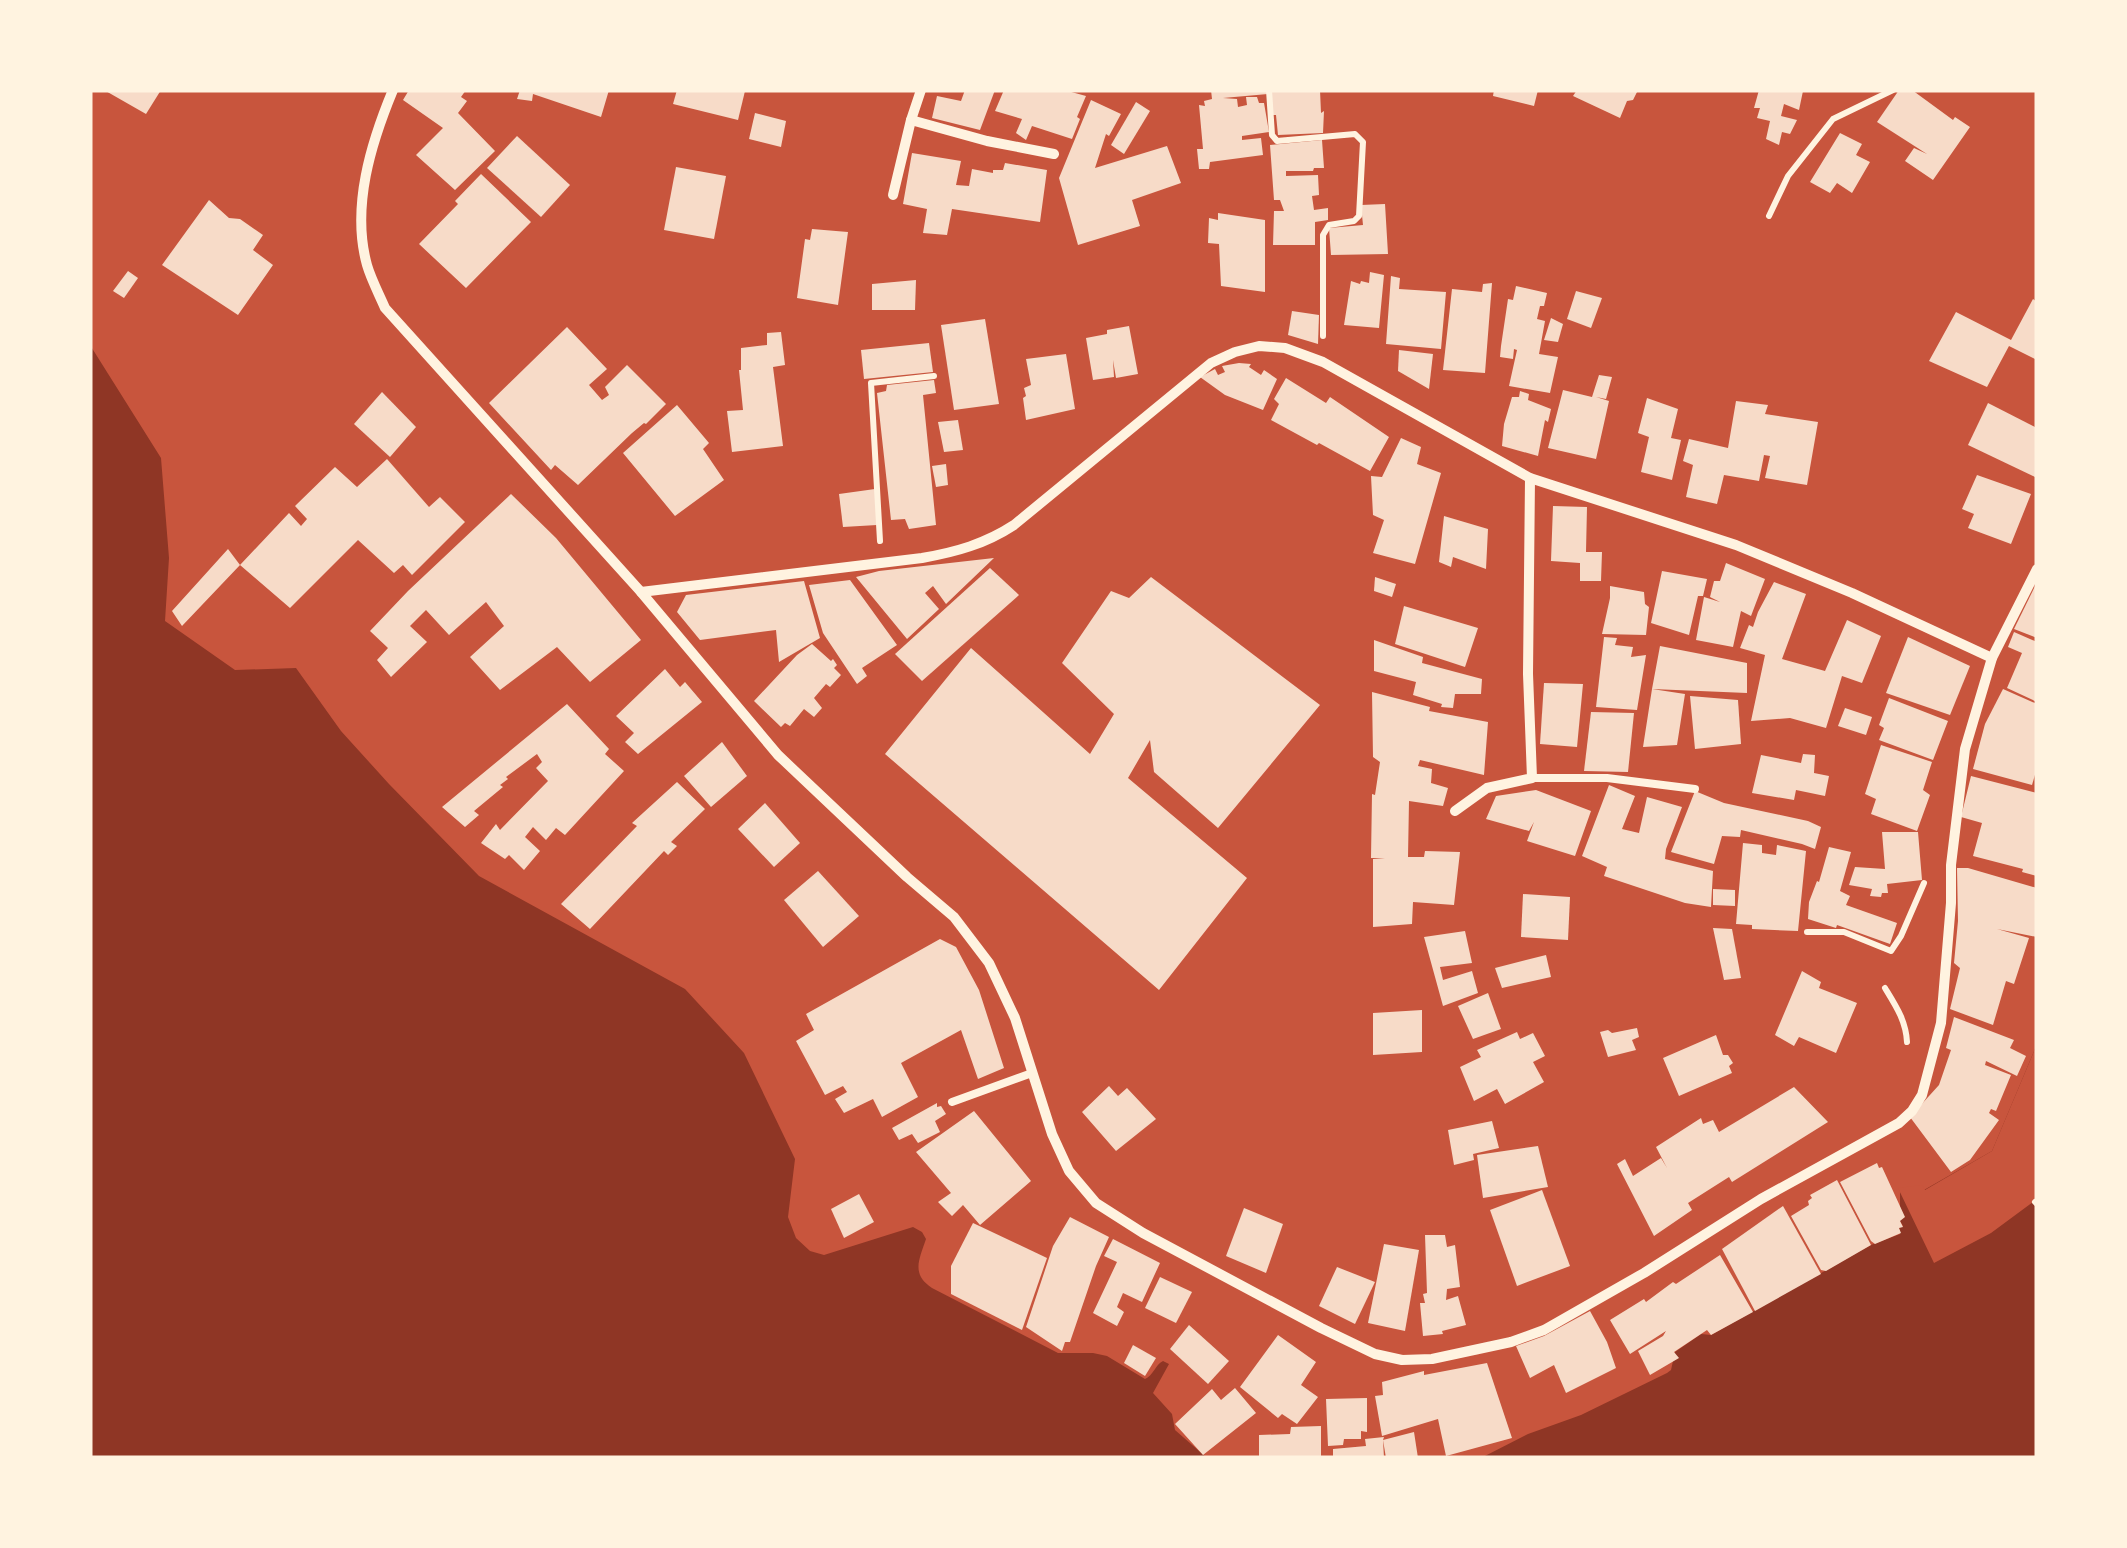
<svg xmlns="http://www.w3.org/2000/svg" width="2127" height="1548" viewBox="0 0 2127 1548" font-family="Ubuntu,sans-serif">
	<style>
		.water { fill: #8f3625 }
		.pier { fill: #c8553d }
		.building { fill: #f7dbc8 }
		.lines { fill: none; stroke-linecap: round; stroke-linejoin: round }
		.path { stroke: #fff3e0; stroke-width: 6 }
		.service { stroke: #fff3e0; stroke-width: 8 }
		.minor { stroke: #fff3e0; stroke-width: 10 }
	</style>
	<rect width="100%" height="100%" fill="#c8553d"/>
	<g class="water">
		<path d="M90 345 161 458 169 558 165 621 235 670 296 668 341 731 389 784 479 876 685 989 744 1053 795 1159 788 1217 796 1238 810 1251 824 1255 913 1227 922 1232 926 1239C919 1260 911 1274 932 1288L1058 1353H1093L1107 1356 1145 1379C1153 1376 1155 1365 1163 1361L1169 1364 1153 1393 1172 1414 1175 1430 1207 1458H90Z"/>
		<path d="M2037 1044V1458H1481L1528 1434 1581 1415 1667 1373 1671 1370 1675 1352 1701 1334 1711 1335 1871 1245 1900 1234 1899 1228 1903 1226 1900 1221V1192L1924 1190 1992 1151Z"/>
	</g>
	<path class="pier" d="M2037 1044V1199L1991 1233 1934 1263 1898 1188 1922 1185 1925 1190 1992 1151Z"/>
	<g class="building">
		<path d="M104 90H161L146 114Z"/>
		<path d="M409 90H466L461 97 467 101 458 113 495 151 455 190 416 155 443 128 403 100Z"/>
		<path d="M520 90H609L601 117 533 94 532 101 517 99Z"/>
		<path d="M677 90H740L745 91 738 120 673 104Z"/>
		<path d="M965 90H995L980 130 932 118 937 96 961 101Z"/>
		<path d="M1004 90H1064L1086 96 1077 117 1080 119 1072 139 1032 126 1026 140 1016 133 1022 119 995 111Z"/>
		<path d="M1211 90H1268V94L1223 98 1237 99 1238 107 1247 105 1246 97H1257L1259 103H1264L1269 132 1242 136V140L1261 138 1263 155 1210 162 1209 169H1199L1197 149H1203L1199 105 1205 106 1204 101 1212 99Z"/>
		<path d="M1270 90H1320L1321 113 1324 111 1323 133 1278 135 1276 115H1272Z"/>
		<path d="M1494 90H1538L1534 106 1493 96Z"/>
		<path d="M1577 90H1638L1633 100 1627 101 1620 118 1573 96Z"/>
		<path d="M1759 90 1803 91 1799 110 1784 104 1781 116 1797 120 1790 134 1782 132 1779 145 1766 139 1770 121 1757 118 1760 108H1754Z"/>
		<path d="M1899 90H1912L1953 120 1955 117 1970 127 1933 180 1905 161 1914 148 1927 154 1877 122Z"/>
		<path d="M1091 100 1121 114 1109 136 1106 134 1095 168 1167 146 1181 183 1132 200 1140 226 1078 245 1059 178Z"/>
		<path d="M1136 102 1150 111 1124 154 1111 145Z"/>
		<path d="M755 113 786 121 781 147 749 139Z"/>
		<path d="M1840 133 1862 144 1856 155 1870 162 1852 193 1837 183 1830 193 1810 182Z"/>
		<path d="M517 136 570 185 541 217 487 168Z"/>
		<path d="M1322 140 1324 168H1314L1313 171H1286V176L1318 175 1319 195 1312 196 1314 210 1328 208V220L1315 222V245H1273L1274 211H1284L1280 200H1274L1270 145Z"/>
		<path d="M912 153 961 161 956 185 969 186 972 169 993 173V170H1003L1005 163 1047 170 1040 222 952 209 947 235 923 233 927 209 903 204Z"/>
		<path d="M676 167 726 176 714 239 664 230Z"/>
		<path d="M481 174 531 222 466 288 419 244 458 204 455 201Z"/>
		<path d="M209 200 229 218 240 219 263 235 253 250 273 265 238 315 162 265Z"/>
		<path d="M1385 204 1388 254 1331 255 1329 228 1363 225 1361 205Z"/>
		<path d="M1218 213 1265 220V292L1221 286 1219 244 1208 243 1209 218 1218 220Z"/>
		<path d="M812 229 848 232 838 305 797 298 805 239 810 240Z"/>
		<path d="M128 271 138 278 124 298 113 291Z"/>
		<path d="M1370 272 1384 275 1379 328 1344 325 1351 281 1360 284 1361 281 1369 283Z"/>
		<path d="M1391 276 1400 278 1399 289 1446 292 1441 349 1386 344Z"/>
		<path d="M916 280 915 310H872V284Z"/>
		<path d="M1492 283 1485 373 1443 370 1452 289 1482 292 1483 284Z"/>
		<path d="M1516 286 1547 293 1544 306H1540L1537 319 1545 321 1539 354 1558 357 1550 393 1509 386 1517 350 1514 349 1513 359 1500 357 1501 346 1508 299 1513 300Z"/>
		<path d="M1576 291 1602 298 1591 328 1567 319Z"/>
		<path d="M2033 299 2037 302V360L2009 346 1987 387 1929 361 1956 312 2011 340Z"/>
		<path d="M1292 311 1319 315 1318 344 1288 335Z"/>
		<path d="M1551 318 1563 324 1558 342 1544 340Z"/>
		<path d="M985 319 999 404 954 410 941 325Z"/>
		<path d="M1129 326 1138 374 1116 378 1113 360 1114 377 1093 380 1086 338 1107 334V330Z"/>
		<path d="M567 327 607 369 589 385 602 400 609 395 605 387 627 365 666 404 646 424 644 423 632 433 578 485 555 465 551 470 489 403Z"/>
		<path d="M781 332 785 365 773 367 783 446 732 452 727 411 743 410 739 370H741V348L767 345V333Z"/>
		<path d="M929 343 933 372 864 379 861 350Z"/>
		<path d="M1399 350 1433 354 1429 389 1398 371Z"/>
		<path d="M1066 354 1075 409 1026 420 1023 398 1026 396 1024 388 1031 385 1026 359Z"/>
		<path d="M1239 363 1251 364 1249 367 1261 375 1264 370 1277 379 1263 410 1225 395 1200 377 1215 369 1218 375 1225 372 1222 366Z"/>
		<path d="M1599 375 1612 377 1606 399 1596 397 1609 401 1596 459 1548 448 1563 390 1592 397Z"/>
		<path d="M1286 378 1326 403 1330 397 1389 437 1370 471 1319 443 1317 445 1271 420 1279 404 1274 399Z"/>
		<path d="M934 380 936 393 923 395 936 525 909 529 905 519 891 520 877 393 886 391 887 385Z"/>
		<path d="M1520 391 1529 394 1528 400 1551 409 1548 422 1545 420 1538 456 1502 446 1504 424 1512 397H1519Z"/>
		<path d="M382 392 416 427 390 457 354 424Z"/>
		<path d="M1647 398 1678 409 1671 438 1681 440 1672 480 1641 472 1649 437 1638 433Z"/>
		<path d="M1736 401 1768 405 1765 414 1818 422 1807 485 1765 478 1770 456 1764 455 1759 481 1724 475 1717 504 1686 497 1693 465 1683 461 1689 439 1728 448Z"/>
		<path d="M1988 403 2037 428V478L1968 445Z"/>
		<path d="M677 405 709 443 703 449 724 480 675 516 623 453Z"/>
		<path d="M958 420 963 450 944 452 938 422Z"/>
		<path d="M1401 438 1421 447 1417 464 1441 473 1415 564 1373 553 1384 520 1373 515 1371 476 1382 477Z"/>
		<path d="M387 459 429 507 440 497 465 522 412 575 403 565 394 573 358 540 290 608 240 565 182 626 172 611 228 549 240 565 289 513 301 526 307 519 295 506 335 467 357 487Z"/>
		<path d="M946 464 948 485 936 487 932 466Z"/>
		<path d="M1977 475 2031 494 2011 544 1968 528 1974 514 1962 509Z"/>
		<path d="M875 489 877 525 843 527 839 494Z"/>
		<path d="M511 494 556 538 641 640 590 682 557 647 500 690 470 657 504 626 486 602 449 635 426 610 410 626 427 642 391 677 377 660 388 648 370 631 408 591Z"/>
		<path d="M1553 506 1587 507 1586 552H1602L1601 581H1580V563L1551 561Z"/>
		<path d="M1444 516 1488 529 1486 569 1453 557 1451 567 1439 562Z"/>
		<path d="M994 558 946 604 933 586 925 593 939 609 907 639 856 577 879 571Z"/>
		<path d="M1726 563 1765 579 1751 616 1741 611 1733 647 1696 640 1704 597 1720 602 1710 597 1714 581H1720Z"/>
		<path d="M990 568 1019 595 922 681 895 654Z"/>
		<path d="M1662 571 1707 579 1703 596H1698L1689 635 1651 623Z"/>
		<path d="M1151 577 1320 705 1218 828 1154 772 1150 740 1128 778 1247 878 1159 990 885 754 971 648 1090 754 1114 714 1062 663 1111 591 1129 598Z"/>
		<path d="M1375 577 1396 584 1392 597 1374 591Z"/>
		<path d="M850 580 897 645 862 668 867 676 857 684 823 633 809 585Z"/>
		<path d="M804 581 820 638 779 662 776 630 700 640 677 612 686 595Z"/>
		<path d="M1774 582 1806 594 1782 659 1825 671 1847 620 1881 636 1862 683 1842 676 1826 728 1790 718 1751 721 1765 655 1740 648 1749 625 1753 627 1758 612Z"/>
		<path d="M2037 582V638L2014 629Z"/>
		<path d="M1610 586 1644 592 1645 604 1649 607 1646 635 1602 634 1610 598Z"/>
		<path d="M1404 606 1478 628 1465 667 1395 644Z"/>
		<path d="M2014 632 2037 642V702L2007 688 2022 653 2008 647Z"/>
		<path d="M1604 637 1617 638 1615 645 1633 647 1631 657 1646 655 1637 710 1596 707Z"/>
		<path d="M1908 637 1970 666 1950 715 1886 693Z"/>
		<path d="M1374 640 1423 657 1422 663 1482 679 1481 694H1455L1453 708 1441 707 1442 704 1413 695 1416 682 1374 671Z"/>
		<path d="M812 644 831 661 833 659 837 665 834 668 841 675 830 687 826 684 814 698 822 708 814 717 804 709 790 726 785 723 781 727 754 701 797 655Z"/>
		<path d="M1660 646 1747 663V693L1652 689 1685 694 1677 745 1643 747 1652 689Z"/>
		<path d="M665 669 680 687 685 682 702 702 638 754 625 742 634 733 616 716Z"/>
		<path d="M1544 683 1583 684 1577 747 1540 744Z"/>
		<path d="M2003 689 2037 704V768L2032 785 1973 769 1985 724Z"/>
		<path d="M1372 692 1430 707 1429 711 1488 722 1484 775 1420 760 1418 766 1432 769 1431 783 1448 788 1443 806 1409 801 1408 857H1424L1425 851 1460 852 1454 905 1413 902 1412 924 1373 927V859L1385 858H1371L1372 794 1375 795 1380 762 1373 757Z"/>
		<path d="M1690 696 1738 700 1741 744 1695 749Z"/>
		<path d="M1889 698 1948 721 1933 760 1879 740 1884 728 1879 725Z"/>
		<path d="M567 704 609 749 605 754 624 771 565 835 556 828 546 840 533 827 525 837 540 851 524 870 509 855 505 859 481 843 496 824 500 830 548 781 536 768 542 762 537 754 506 777 508 779 500 785 503 787 474 811 479 815 465 827 442 807Z"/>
		<path d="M1845 708 1872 717 1866 735 1838 726Z"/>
		<path d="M1591 712 1634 713 1628 772 1584 771Z"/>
		<path d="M722 742 747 776 711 807 684 776Z"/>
		<path d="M1881 745 1932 762 1923 790 1930 795 1917 831 1871 814 1876 799 1865 794Z"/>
		<path d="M1803 754 1815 755 1814 773 1829 776 1825 796 1796 790 1794 800 1752 793 1761 755 1801 763Z"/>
		<path d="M1971 776 2037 793V876L2022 872 2023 869 1973 856 1982 823 1961 817Z"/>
		<path d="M677 782 705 809 671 842 677 846 668 855 664 851 590 929 561 904 637 826 632 823Z"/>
		<path d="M1609 785 1635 796 1622 829 1639 833 1647 797 1682 807 1666 849 1665 859 1713 871 1711 907 1685 903 1604 876 1607 867 1582 856Z"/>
		<path d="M1536 790 1591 811 1575 856 1527 841 1534 822 1529 831 1486 819 1496 796Z"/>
		<path d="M1695 791 1724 803 1808 821 1821 827 1815 849 1802 844 1741 830 1740 837 1722 836 1714 864 1671 852Z"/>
		<path d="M765 803 800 843 774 867 738 829Z"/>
		<path d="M1882 832H1918L1922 880 1887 884 1888 893H1882L1881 897 1870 896 1872 889 1849 885 1855 867 1885 869Z"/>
		<path d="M1743 843 1762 845V853L1776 855 1777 845 1806 851 1798 931 1752 929V925L1736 924Z"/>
		<path d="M1829 847 1851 852 1840 891 1850 896 1846 905 1897 923 1890 944 1837 925 1836 928 1808 919 1809 902 1817 881 1819 882Z"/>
		<path d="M1957 868H1968L2037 888V937L1997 929 2029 938 2014 984 2006 981 1993 1025 1950 1009 1960 968 1954 963 1958 921Z"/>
		<path d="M818 871 859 916 823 947 784 900Z"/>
		<path d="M1713 889 1735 890V906L1713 905Z"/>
		<path d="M1523 894 1570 897 1568 940 1521 937Z"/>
		<path d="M1713 928 1732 929 1741 978 1724 980Z"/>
		<path d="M1465 931 1472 963 1440 967 1443 980 1472 971 1478 993 1443 1006 1424 937Z"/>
		<path d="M940 939 956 947 979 990 1004 1068 978 1079 961 1030 901 1063 918 1097 882 1117 873 1099 844 1113 835 1099 847 1092 843 1086 825 1095 796 1041 814 1030 806 1014Z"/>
		<path d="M1546 955 1551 977 1502 988 1495 968Z"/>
		<path d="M1802 971 1821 982 1819 988 1857 1003 1836 1053 1799 1037 1794 1046 1775 1035Z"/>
		<path d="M1488 993 1501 1029 1473 1039 1458 1006Z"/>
		<path d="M1422 1010V1052L1373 1055V1013Z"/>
		<path d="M1954 1017 2014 1040 2010 1048 2026 1056 2017 1076 1986 1061 1985 1065 2011 1075 1996 1111 1991 1109 1989 1113 1999 1120 1970 1160 1951 1172 1910 1117 1939 1085 1951 1050 1946 1048Z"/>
		<path d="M1637 1028 1639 1037 1632 1040 1636 1050 1608 1057 1600 1032 1608 1030 1612 1033Z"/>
		<path d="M1517 1032 1520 1039 1533 1033 1545 1056 1533 1062 1544 1082 1505 1104 1497 1089 1474 1101 1460 1067 1481 1057 1477 1050Z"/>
		<path d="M1716 1035 1723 1055H1728L1733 1063 1729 1066 1732 1073 1679 1096 1663 1058Z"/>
		<path d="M1109 1086 1118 1096 1127 1088 1156 1119 1116 1151 1082 1112Z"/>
		<path d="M1794 1087 1828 1122 1732 1182 1729 1177 1688 1203 1692 1210 1654 1236 1617 1164 1625 1159 1633 1176 1661 1158 1667 1168 1656 1147 1701 1118 1703 1124 1713 1120 1719 1132Z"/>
		<path d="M937 1103V1107L941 1106 946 1114 935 1121 940 1132 918 1143 912 1134 899 1140 892 1128Z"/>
		<path d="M974 1111 1031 1181 980 1225 963 1205 952 1216 938 1202 951 1193 916 1152Z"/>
		<path d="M1492 1121 1499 1148 1473 1154 1474 1160 1454 1165 1448 1130Z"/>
		<path d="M1538 1146 1548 1187 1483 1198 1477 1155Z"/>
		<path d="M1877 1163 1879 1168 1882 1167 1905 1217 1900 1221 1903 1227 1899 1228 1901 1233 1875 1244 1871 1241 1840 1182Z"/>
		<path d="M1837 1180 1871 1245 1826 1271 1821 1270 1791 1216 1809 1205 1808 1201 1812 1198 1810 1195Z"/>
		<path d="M1542 1190 1570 1266 1517 1286 1490 1210Z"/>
		<path d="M859 1194 874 1222 844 1238 831 1209Z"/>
		<path d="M1783 1206 1821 1274 1755 1311 1722 1249Z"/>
		<path d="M1244 1208 1283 1224 1266 1273 1226 1256Z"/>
		<path d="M1070 1217 1109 1237 1096 1266 1070 1342H1065L1062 1351 1026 1327 1053 1246Z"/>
		<path d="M973 1223 1047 1258 1022 1330 951 1294V1266Z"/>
		<path d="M1425 1235H1445L1447 1247 1455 1245 1460 1287 1447 1289 1446 1300 1458 1296 1466 1325 1442 1331 1443 1334 1423 1336 1420 1303H1425L1423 1294 1427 1293Z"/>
		<path d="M1113 1239 1160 1263 1142 1302 1123 1293 1117 1307 1124 1312 1117 1326 1093 1313 1117 1262 1104 1256Z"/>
		<path d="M1384 1244 1419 1250 1405 1331 1368 1323Z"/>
		<path d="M1720 1255 1753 1312 1711 1335 1707 1330 1674 1352 1679 1358 1650 1375 1638 1351 1663 1336 1666 1331 1630 1354 1610 1320 1644 1299 1646 1302 1673 1282 1676 1284Z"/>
		<path d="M1337 1267 1375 1282 1355 1324 1319 1306Z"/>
		<path d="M1160 1277 1192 1292 1176 1323 1145 1308Z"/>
		<path d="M1590 1311 1607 1342 1616 1368 1566 1393 1554 1365 1530 1378 1516 1346 1544 1336Z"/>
		<path d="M1189 1325 1229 1361 1208 1384 1170 1349Z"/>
		<path d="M1278 1335 1316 1362 1301 1385 1318 1397 1297 1424 1282 1414 1278 1418 1240 1387Z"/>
		<path d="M1133 1345 1156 1358 1145 1376 1124 1363Z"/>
		<path d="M1487 1363 1512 1438 1446 1456 1438 1419 1382 1436 1375 1396 1383 1395 1382 1382 1424 1371V1375Z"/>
		<path d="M1235 1388 1256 1413 1203 1455 1175 1424 1212 1389 1221 1400Z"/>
		<path d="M1367 1398V1432L1361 1431V1439H1344L1343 1445 1328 1446 1326 1399Z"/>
		<path d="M1321 1426V1458H1259V1435L1290 1434 1291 1427Z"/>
		<path d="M1414 1432 1418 1458H1386L1383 1440 1384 1458H1333V1449L1366 1446 1365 1439 1384 1437 1383 1440Z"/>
	</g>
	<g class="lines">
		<g class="path">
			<path d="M1269 90 1272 135 1277 141 1355 134 1363 142 1359 216 1354 221 1329 225 1323 235V336"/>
			<path d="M1769 216 1788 176 1833 119 1893 90"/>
			<path d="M880 541 871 383 934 376"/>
			<path d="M1807 932H1844L1891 951 1901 936 1924 883"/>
			<path d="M1885 988C1896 1006 1906 1021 1907 1042"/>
			<path d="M2035 1202 2037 1204"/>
		</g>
		<g class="service">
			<path d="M1532 778H1607L1695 789"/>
			<path d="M952 1102 1032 1073"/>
		</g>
		<g class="minor">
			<path d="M393 90C371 143 351 207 367 265 371 279 379 294 385 308L641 592 778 755 907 877 954 917 989 963 1015 1018 1052 1134 1069 1171 1096 1203 1143 1233 1321 1328 1375 1354 1402 1360 1432 1359 1511 1342 1544 1330 1644 1273 1761 1199 1899 1123 1912 1111 1922 1095 1941 1023 1951 903V865L1965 749 1992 658 2037 569"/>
			<path d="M911 120 987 141 1054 154"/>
			<path d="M893 195 911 120 921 90"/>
			<path d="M641 592 922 558C956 552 985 544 1014 525L1211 363 1235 352 1259 346 1285 348 1323 362 1530 478 1736 545 1852 593 1992 658"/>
			<path d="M1455 811 1487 788 1532 778 1528 674 1530 478"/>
		</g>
	</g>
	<rect width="2127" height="1548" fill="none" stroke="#fff3e0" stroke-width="185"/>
</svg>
